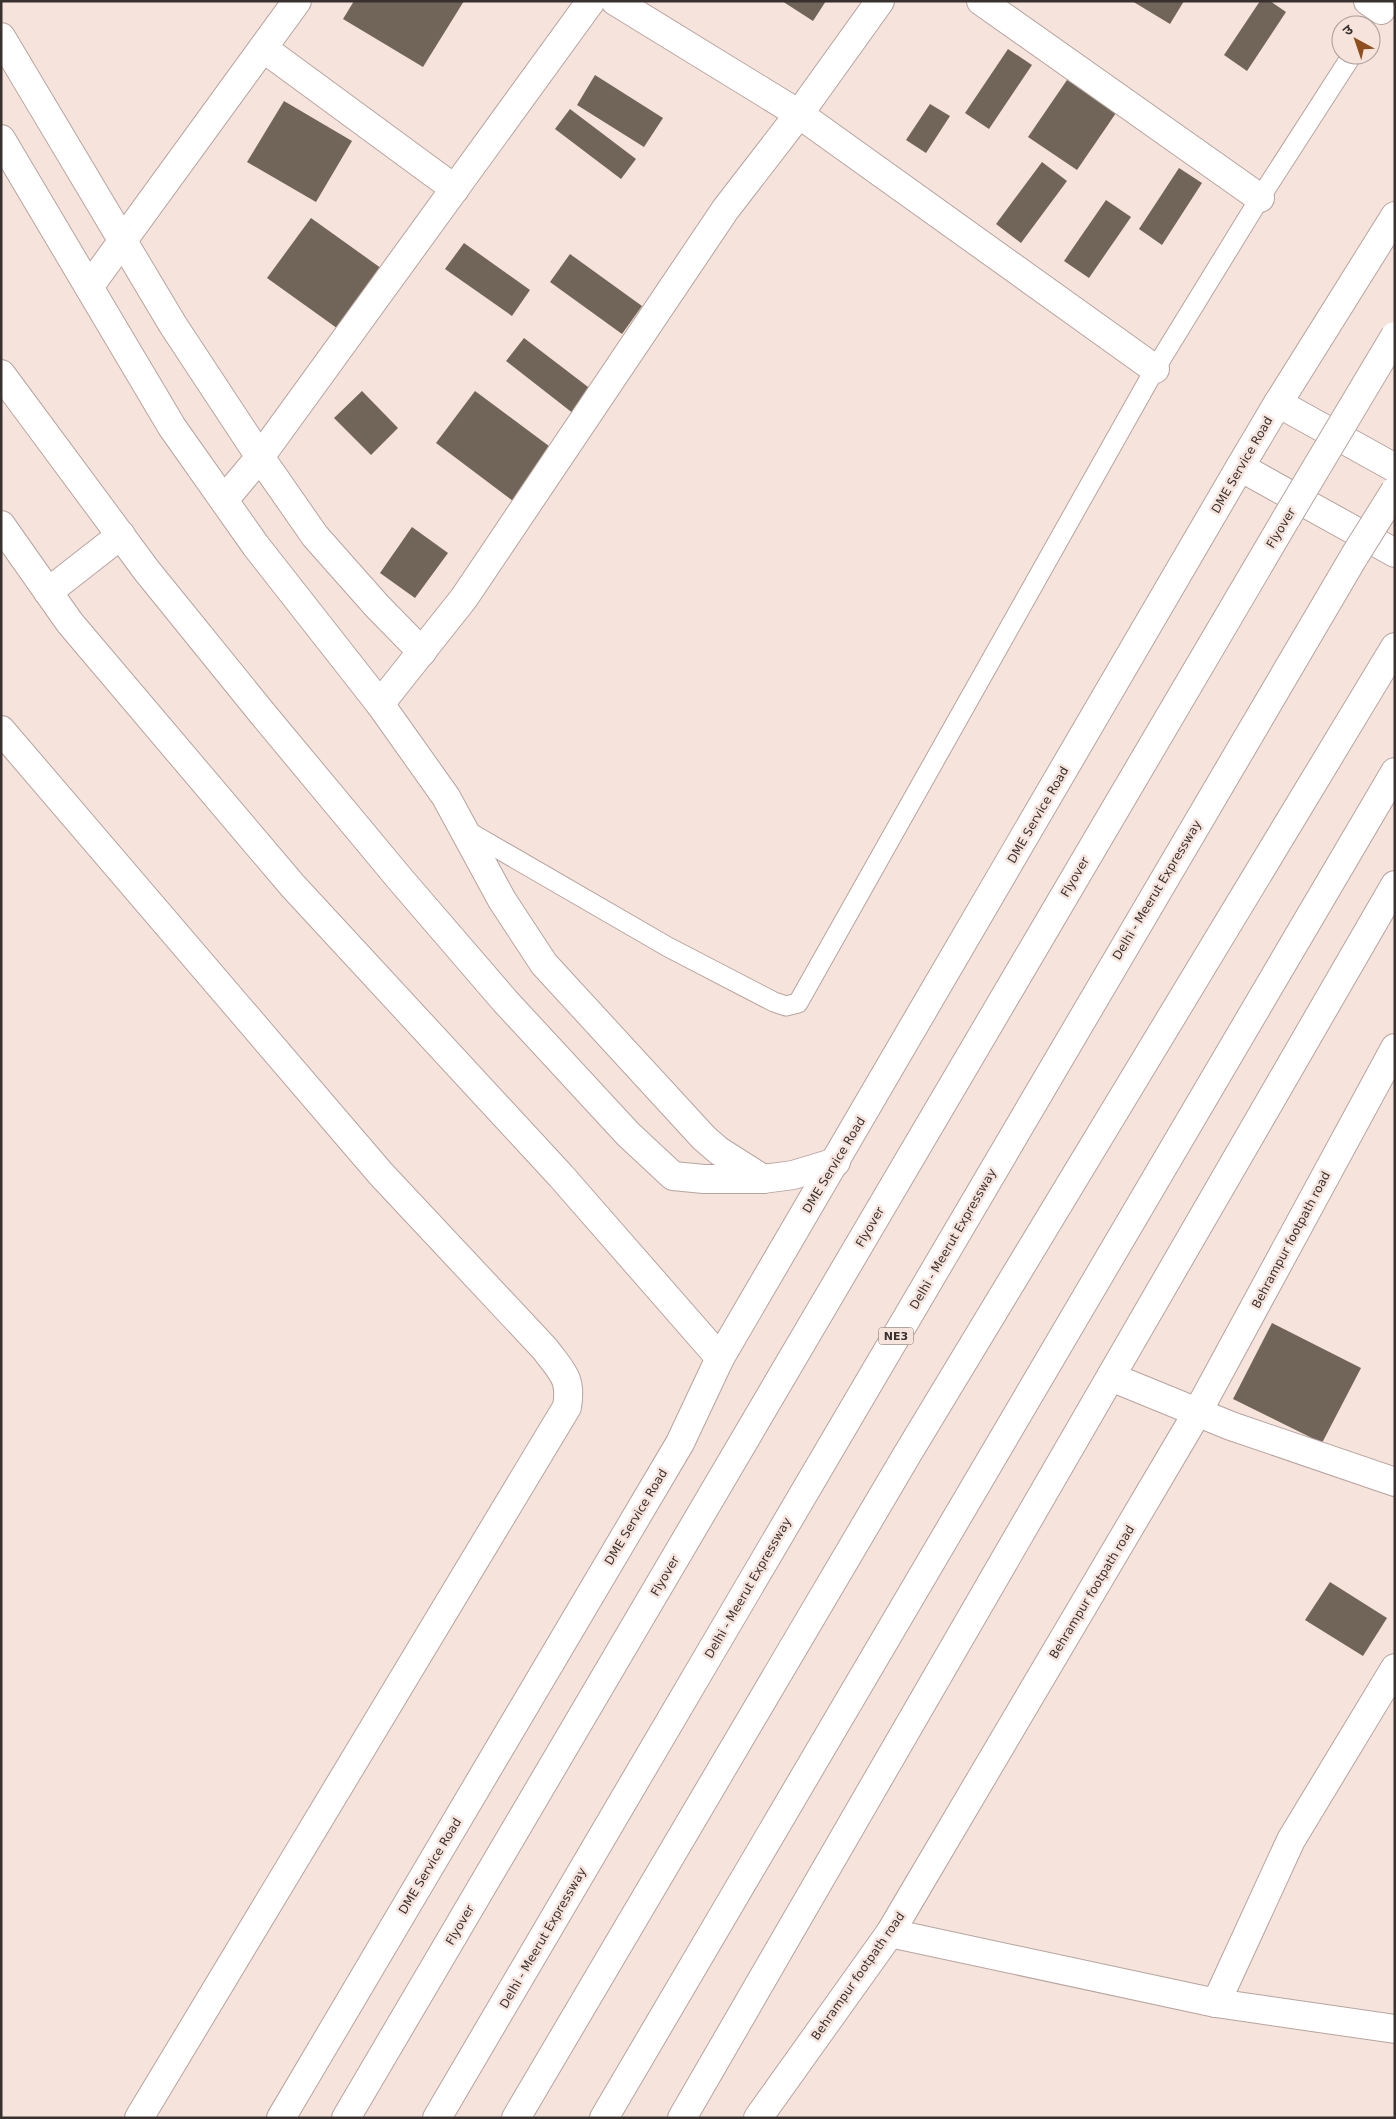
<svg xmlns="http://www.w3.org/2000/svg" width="1396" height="2119" font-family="'DejaVu Sans','Noto Sans Devanagari',sans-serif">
  <rect width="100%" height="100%" fill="#f6e3dc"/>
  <g fill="#716559">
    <polygon points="354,1 464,1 423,67 343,19"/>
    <polygon points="782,1 826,1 813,21"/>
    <polygon points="1132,1 1184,1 1170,24"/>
    <polygon points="1260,1 1270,1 1286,12 1247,71 1224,55"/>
    <polygon points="1008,49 1032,65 989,129 965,113"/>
    <polygon points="595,75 663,118 644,147 577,105"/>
    <polygon points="1067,80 1116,113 1077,170 1028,137"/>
    <polygon points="284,101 352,141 316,202 247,162"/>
    <polygon points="930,104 950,116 926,153 906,140"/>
    <polygon points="570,109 636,159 621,179 555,129"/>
    <polygon points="1042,162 1067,181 1021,243 996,224"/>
    <polygon points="1179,168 1202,183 1162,245 1139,229"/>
    <polygon points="1106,200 1131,217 1089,278 1064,261"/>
    <polygon points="311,218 385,271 341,331 267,278"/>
    <polygon points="464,243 530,290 512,316 445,269"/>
    <polygon points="570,254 642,306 622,334 550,282"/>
    <polygon points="524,338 592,390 574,414 506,361"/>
    <polygon points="362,391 398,428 371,455 334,418"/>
    <polygon points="475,391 557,452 517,504 436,443"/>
    <polygon points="412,527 448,553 415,598 380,573"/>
    <polygon points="1272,1323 1361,1368 1322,1443 1233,1399"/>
    <polygon points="1330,1582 1387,1618 1363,1656 1305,1620"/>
  </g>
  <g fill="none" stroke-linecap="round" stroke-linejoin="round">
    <defs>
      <polyline id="service" points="464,829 668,947 774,1002 786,1006 798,1003 1155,369 1260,198 1352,55"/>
      <g id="minor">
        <polyline points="615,1 799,114 1155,369"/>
        <polyline points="981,1 1260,198"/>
        <polyline points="1368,1 1381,10"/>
        <polyline points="1,37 173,325 260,457 315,536 377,606 422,652"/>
        <polyline points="263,48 455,189"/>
        <polyline points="89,287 297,1"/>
        <polyline points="224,500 260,457 591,1"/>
        <polyline points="380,704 464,598 725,210 799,114 880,1"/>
        <polyline points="1111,1377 1231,1426 1395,1482"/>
        <polyline points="890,1933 1216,2003 1395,2029"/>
        <polyline points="1216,2003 1291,1840 1395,1668"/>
        <polyline points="758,2118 890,1933 1197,1413 1395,1048"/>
      </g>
      <g id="tertiary">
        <polyline points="1,139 172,427 256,546 380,704 446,797 502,900 544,964 704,1138 719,1151 763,1179"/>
        <path d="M1 730 381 1174 545 1349C562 1372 572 1378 567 1407L139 2118"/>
      </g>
      <g id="secondary">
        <polyline points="1,374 147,571 262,713 400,879 505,1001 628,1134 673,1176 704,1179 763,1179 793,1175 836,1162"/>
        <polyline points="1278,403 1395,468"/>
        <polyline points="1240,467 1395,553"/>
        <polyline points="1,525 70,623 292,885 561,1176 720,1358"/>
        <polyline points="48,592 121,535"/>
        <polyline points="281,2118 680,1443 720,1358 1240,467 1278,403 1395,216"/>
        <polyline points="682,2118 1395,885"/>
      </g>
      <g id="trunk">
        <polyline points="346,2118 1287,517"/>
        <polyline points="604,2118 1395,772"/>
      </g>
      <g id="motorway">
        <polyline points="437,2118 1355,555"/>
        <polyline points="516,2118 908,1453 1395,647"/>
      </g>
    </defs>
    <use href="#service" stroke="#b7a49e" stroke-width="21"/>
    <use href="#minor" stroke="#b7a49e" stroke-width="30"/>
    <use href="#tertiary" stroke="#b7a49e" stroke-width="30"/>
    <use href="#secondary" stroke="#b7a49e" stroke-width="30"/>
    <use href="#trunk" stroke="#b7a49e" stroke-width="30"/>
    <use href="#motorway" stroke="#b7a49e" stroke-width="30"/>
    <use href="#service" stroke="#fff" stroke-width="19"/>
    <use href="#minor" stroke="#fff" stroke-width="28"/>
    <use href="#tertiary" stroke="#fff" stroke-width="28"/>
    <use href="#secondary" stroke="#fff" stroke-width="28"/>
    <use href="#trunk" stroke="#fff" stroke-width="28"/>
    <use href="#motorway" stroke="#fff" stroke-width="28"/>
    <defs>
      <polyline id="trunk-bridge" points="1287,517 1395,336"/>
      <polyline id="motorway-bridge" points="1355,555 1395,491"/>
    </defs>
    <use href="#trunk-bridge" stroke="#b7a49e" stroke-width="30" stroke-linecap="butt"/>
    <use href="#motorway-bridge" stroke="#b7a49e" stroke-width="30" stroke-linecap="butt"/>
    <use href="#trunk-bridge" stroke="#fff" stroke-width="28"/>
    <use href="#motorway-bridge" stroke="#fff" stroke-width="28"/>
  </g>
  <g text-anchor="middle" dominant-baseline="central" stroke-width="5" stroke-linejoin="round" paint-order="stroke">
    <rect fill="#f6e3dc" stroke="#726663" stroke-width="1" x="878.5" y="1327.5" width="35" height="17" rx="4"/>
    <g font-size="11" font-weight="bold" fill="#39312f">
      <text x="896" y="1336">NE3</text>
    </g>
    <g font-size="12" fill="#39312f" stroke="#f6e3dc">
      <text transform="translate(1242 465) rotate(-60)">DME Service Road</text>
      <text transform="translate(1281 528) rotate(-59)">Flyover</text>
      <text transform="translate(1038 815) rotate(-60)">DME Service Road</text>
      <text transform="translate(1075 877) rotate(-60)">Flyover</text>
      <text transform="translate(1157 890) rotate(-59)">Delhi - Meerut Expressway</text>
      <text transform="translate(834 1165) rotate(-59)">DME Service Road</text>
      <text transform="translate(870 1227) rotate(-60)">Flyover</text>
      <text transform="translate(953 1239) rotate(-60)">Delhi - Meerut Expressway</text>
      <text transform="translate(1291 1240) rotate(-62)">Behrampur footpath road</text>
      <text transform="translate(636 1517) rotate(-59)">DME Service Road</text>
      <text transform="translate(665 1576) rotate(-60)">Flyover</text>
      <text transform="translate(748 1588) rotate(-60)">Delhi - Meerut Expressway</text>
      <text transform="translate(1092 1592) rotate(-59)">Behrampur footpath road</text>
      <text transform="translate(430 1866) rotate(-59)">DME Service Road</text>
      <text transform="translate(460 1925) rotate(-60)">Flyover</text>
      <text transform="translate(543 1938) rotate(-60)">Delhi - Meerut Expressway</text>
      <text transform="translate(858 1976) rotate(-55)">Behrampur footpath road</text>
    </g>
  </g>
  <rect width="1396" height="2119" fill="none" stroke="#39312f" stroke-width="5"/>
  <g transform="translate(1356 40) rotate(320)"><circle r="24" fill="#f6e3dc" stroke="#aa9c97"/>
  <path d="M0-4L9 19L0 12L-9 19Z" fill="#904e1d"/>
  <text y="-8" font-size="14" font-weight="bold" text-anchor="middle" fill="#39312f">उ</text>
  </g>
</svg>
